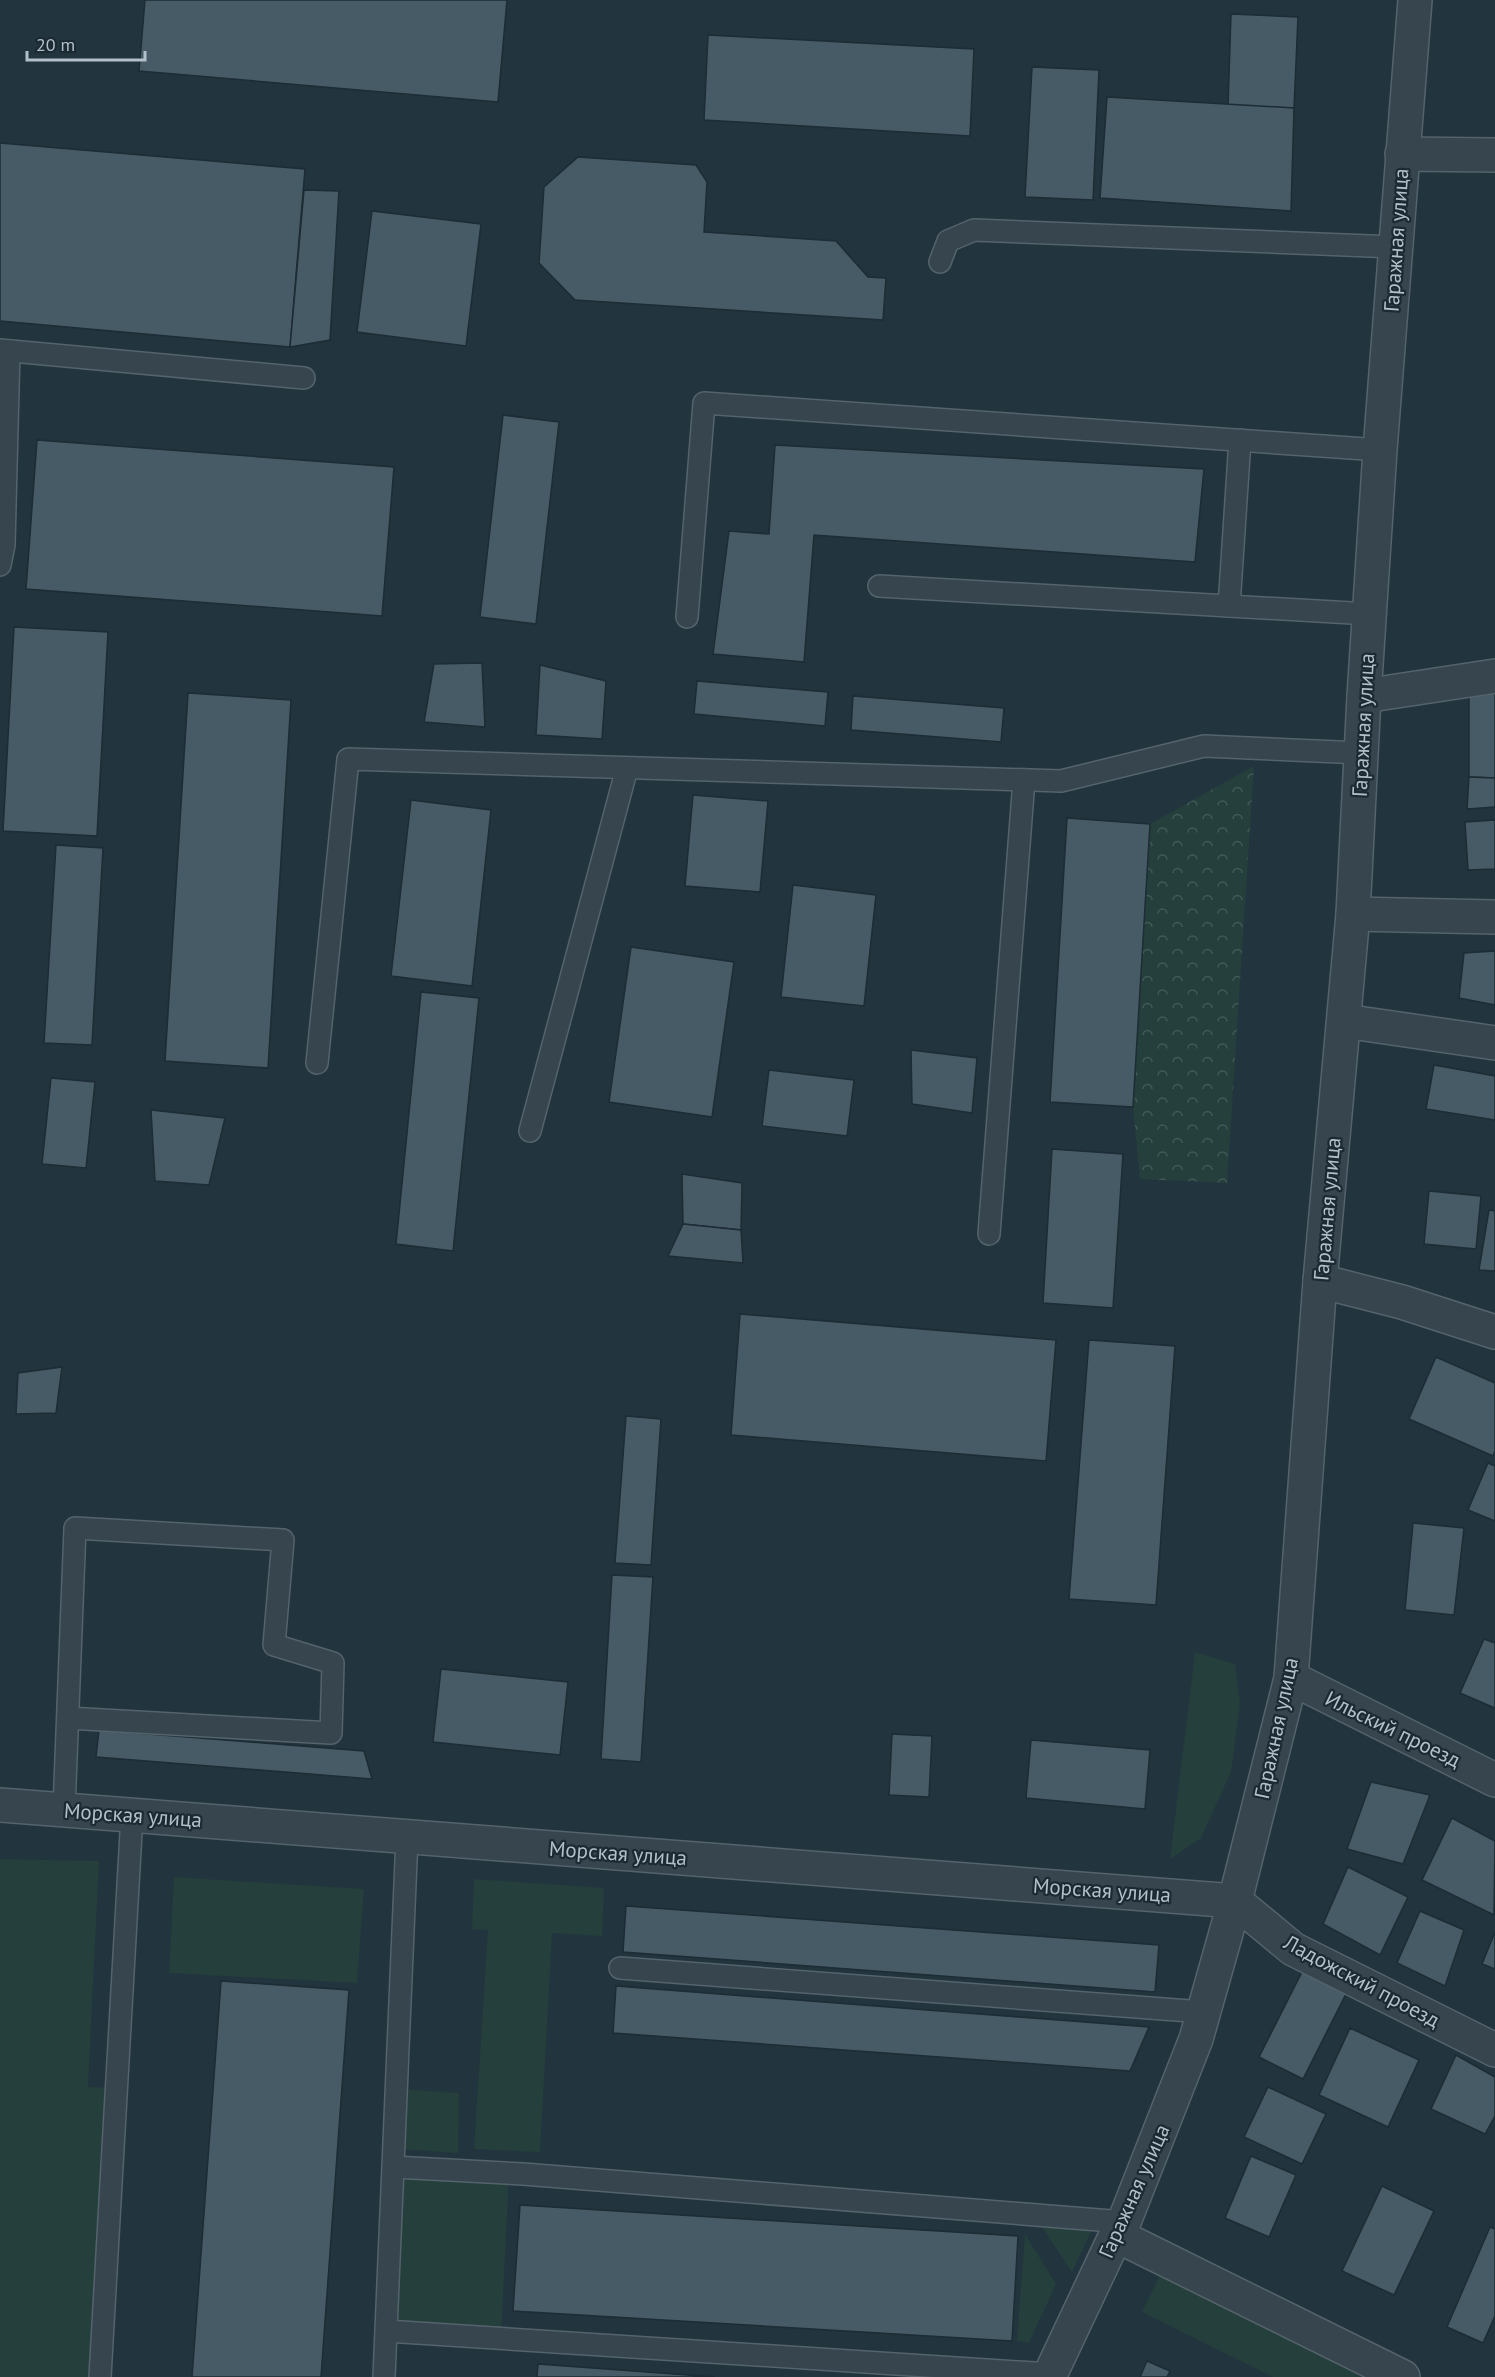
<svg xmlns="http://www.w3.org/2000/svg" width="1495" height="2377" font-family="'PT Sans',sans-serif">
  <defs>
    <pattern id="forest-crowns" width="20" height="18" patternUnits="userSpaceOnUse" patternTransform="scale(1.5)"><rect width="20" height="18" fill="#243f3c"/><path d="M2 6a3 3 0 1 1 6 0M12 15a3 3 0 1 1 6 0" fill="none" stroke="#415957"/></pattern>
  </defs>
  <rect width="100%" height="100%" fill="#22343e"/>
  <g fill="#243f3c">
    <polygon points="1195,1652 1235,1664 1240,1703 1231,1772 1201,1838 1170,1859"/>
    <polygon points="0,1859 99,1861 88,2087 117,2088 99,2377 0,2377"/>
    <polygon points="174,1877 364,1889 357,1983 169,1973"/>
    <polygon points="474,1879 604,1888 602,1936 552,1933 540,2152 474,2149 488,1930 472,1929"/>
    <polygon points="402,2089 459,2093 458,2153 399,2149"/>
    <polygon points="394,2167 509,2174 501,2338 386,2331"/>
    <polygon points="1040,2224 1092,2229 1072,2272"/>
    <polygon points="1025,2234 1056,2284 1029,2343 1017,2341"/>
    <polygon points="1160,2275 1362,2377 1273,2377 1142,2312"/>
  </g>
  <polygon fill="url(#forest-crowns)" points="1254,766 1227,1183 1140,1179 1133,1107 1150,824"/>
  <g fill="#465b65" stroke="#1d2c35" stroke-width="1.5">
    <polygon points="145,0 507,0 498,102 139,71"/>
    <polygon points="1231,14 1298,17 1294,108 1228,106"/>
    <polygon points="708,35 974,49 970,136 704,120"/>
    <polygon points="1032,67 1099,70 1093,200 1025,197"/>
    <polygon points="1107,97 1294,108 1291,211 1100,198"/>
    <polygon points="0,143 305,169 290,347 0,321"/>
    <polygon points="578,157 696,165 707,182 704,232 836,241 868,277 886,278 883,320 575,300 539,263 544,187"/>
    <polygon points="304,190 339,191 330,340 290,347"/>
    <polygon points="372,211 481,224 466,346 357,332"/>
    <polygon points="503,415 559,422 536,624 480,617"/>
    <polygon points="37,440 394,467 382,616 26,589"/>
    <polygon points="775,445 1204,469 1195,562 814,535 804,662 713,654 729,531 769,534"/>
    <polygon points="14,627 108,632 97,836 3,831"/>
    <polygon points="482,663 485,727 424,722 434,664"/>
    <polygon points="540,665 606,681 602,739 536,735"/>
    <polygon points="697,681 828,692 825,726 694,714"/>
    <polygon points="188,693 291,700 268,1068 165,1061"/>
    <polygon points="1469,693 1495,693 1495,778 1469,777"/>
    <polygon points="853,696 1004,708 1001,742 851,730"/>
    <polygon points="1469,777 1495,778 1495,807 1467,809"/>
    <polygon points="693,795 768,801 760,892 685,886"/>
    <polygon points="411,800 491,810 472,986 391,976"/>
    <polygon points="1067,818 1150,824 1133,1107 1050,1102"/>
    <polygon points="1495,820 1495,869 1468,870 1465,822"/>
    <polygon points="56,845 103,848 92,1045 44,1043"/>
    <polygon points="793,885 876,895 864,1006 781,997"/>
    <polygon points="631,947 734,962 712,1117 609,1102"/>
    <polygon points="1495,951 1495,1005 1459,998 1464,953"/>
    <polygon points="421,992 479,998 453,1251 396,1244"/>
    <polygon points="911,1050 977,1058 972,1113 912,1104"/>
    <polygon points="1434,1065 1495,1076 1495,1120 1426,1109"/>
    <polygon points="769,1070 854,1080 847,1136 762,1126"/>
    <polygon points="51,1078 95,1082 86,1168 42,1164"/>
    <polygon points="151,1110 225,1118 209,1185 155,1181"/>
    <polygon points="1052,1149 1123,1154 1113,1308 1043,1303"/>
    <polygon points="682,1174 742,1183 741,1230 683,1224"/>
    <polygon points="1429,1191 1481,1196 1476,1249 1424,1244"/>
    <polygon points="1489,1210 1495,1211 1495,1271 1479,1270"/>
    <polygon points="683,1224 741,1230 743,1263 668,1256"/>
    <polygon points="740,1314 1056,1340 1046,1461 731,1435"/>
    <polygon points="1089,1340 1175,1346 1156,1605 1069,1599"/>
    <polygon points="1436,1357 1495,1383 1495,1451 1493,1456 1409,1419"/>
    <polygon points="62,1367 56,1413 16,1414 18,1373"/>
    <polygon points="626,1416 661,1419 651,1565 615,1563"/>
    <polygon points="1488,1463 1495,1466 1495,1521 1468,1510"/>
    <polygon points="1413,1523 1464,1528 1454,1615 1405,1610"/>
    <polygon points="612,1575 653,1577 641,1762 601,1759"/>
    <polygon points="1484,1639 1495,1643 1495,1708 1460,1693"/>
    <polygon points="441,1669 568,1682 560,1755 433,1742"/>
    <polygon points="99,1730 364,1751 372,1779 96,1757"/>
    <polygon points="892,1734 932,1736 929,1797 889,1795"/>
    <polygon points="1031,1740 1150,1750 1145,1809 1026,1798"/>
    <polygon points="1371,1782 1430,1795 1403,1864 1347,1849"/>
    <polygon points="1452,1818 1495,1841 1494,1915 1422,1880"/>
    <polygon points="1348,1867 1408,1897 1380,1955 1323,1924"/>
    <polygon points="626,1906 1159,1945 1155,1992 623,1952"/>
    <polygon points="1420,1911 1464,1930 1445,1986 1397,1963"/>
    <polygon points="1495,1932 1495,1969 1482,1964"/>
    <polygon points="1307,1962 1351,1984 1303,2079 1259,2057"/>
    <polygon points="221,1981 349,1990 321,2377 192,2377"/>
    <polygon points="616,1986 1149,2027 1130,2071 613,2033"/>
    <polygon points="1350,2028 1419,2060 1388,2127 1319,2095"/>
    <polygon points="1456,2055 1495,2077 1495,2116 1485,2134 1431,2109"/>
    <polygon points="1268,2087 1326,2114 1302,2164 1244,2137"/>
    <polygon points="1251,2156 1296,2175 1269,2237 1225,2218"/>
    <polygon points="1382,2186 1434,2211 1394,2295 1342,2271"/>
    <polygon points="520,2205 1018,2236 1012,2341 513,2311"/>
    <polygon points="1490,2227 1495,2229 1495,2316 1483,2343 1447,2327"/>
    <polygon points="1147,2361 1170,2371 1167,2377 1140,2377"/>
    <polygon points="538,2364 715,2377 537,2377"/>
  </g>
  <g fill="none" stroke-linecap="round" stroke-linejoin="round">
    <defs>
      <g id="service">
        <polyline points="940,262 948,241 974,230 1395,247"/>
        <polyline points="0,350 304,378"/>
        <polyline points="0,565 4,545 9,351"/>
        <polyline points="879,586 1369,614"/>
        <polyline points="1229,606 1240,440"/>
        <polyline points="687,617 704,403 1380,450"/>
        <polyline points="317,1063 348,759 1061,781 1204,746 1361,753"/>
        <polyline points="530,1131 627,768"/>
        <polyline points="989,1234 1024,780"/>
        <polyline points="64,1810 75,1528 283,1540 274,1645 333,1663 331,1733 68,1718"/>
        <polyline points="620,1968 1203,2012"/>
        <polyline points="394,2167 523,2174 1124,2222"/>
        <polyline points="386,2331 1050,2374"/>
        <polyline points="100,2377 132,1815"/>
        <polyline points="384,2377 407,1837"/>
      </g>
      <g id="minor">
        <polyline points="1402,154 1495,155"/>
        <polyline points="1364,696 1495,676"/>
        <polyline points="1353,914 1495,917"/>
        <polyline points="1344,1021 1495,1043"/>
        <polyline points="1320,1281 1402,1302 1495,1332"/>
        <polyline points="1291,1678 1495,1780"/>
        <polyline points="1235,1901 1293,1949 1495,2050"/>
      </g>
      <g id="tertiary">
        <polyline points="0,1805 1235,1901"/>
        <polyline points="1116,2235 1403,2377"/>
        <polyline points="1049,2377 1116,2235 1124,2222 1196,2039 1235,1901 1291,1678 1320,1281 1353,914 1364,696 1380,450 1415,0"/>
      </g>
    </defs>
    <use href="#service" stroke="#54636c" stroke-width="24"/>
    <use href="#minor" stroke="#54636c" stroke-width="36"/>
    <use href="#tertiary" stroke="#54636c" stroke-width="36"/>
    <use href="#service" stroke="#36454e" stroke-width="21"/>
    <use href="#minor" stroke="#36454e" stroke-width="33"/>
    <use href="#tertiary" stroke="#36454e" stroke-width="33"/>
  </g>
  <g text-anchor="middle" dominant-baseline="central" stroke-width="4.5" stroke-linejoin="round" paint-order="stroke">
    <g font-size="21" fill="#b2c0ca" stroke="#1b2a33">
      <text transform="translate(1396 240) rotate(-86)">Гаражная улица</text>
      <text transform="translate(1363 725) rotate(-87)">Гаражная улица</text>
      <text transform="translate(1327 1209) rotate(-85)">Гаражная улица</text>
      <text transform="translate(1276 1728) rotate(-78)">Гаражная улица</text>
      <text transform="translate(1393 1729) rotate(26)">Ильский проезд</text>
      <text transform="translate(133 1815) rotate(4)">Морская улица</text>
      <text transform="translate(618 1853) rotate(4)">Морская улица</text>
      <text transform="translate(1102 1890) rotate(4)">Морская улица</text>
      <text transform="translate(1362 1981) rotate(28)">Ладожский проезд</text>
      <text transform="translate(1134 2191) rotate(-66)">Гаражная улица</text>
    </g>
  </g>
  <path d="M27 51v9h118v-9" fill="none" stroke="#b2c0ca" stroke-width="3"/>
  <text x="36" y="51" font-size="18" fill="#b2c0ca" stroke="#1b2a33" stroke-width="4.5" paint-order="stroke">20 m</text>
</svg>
